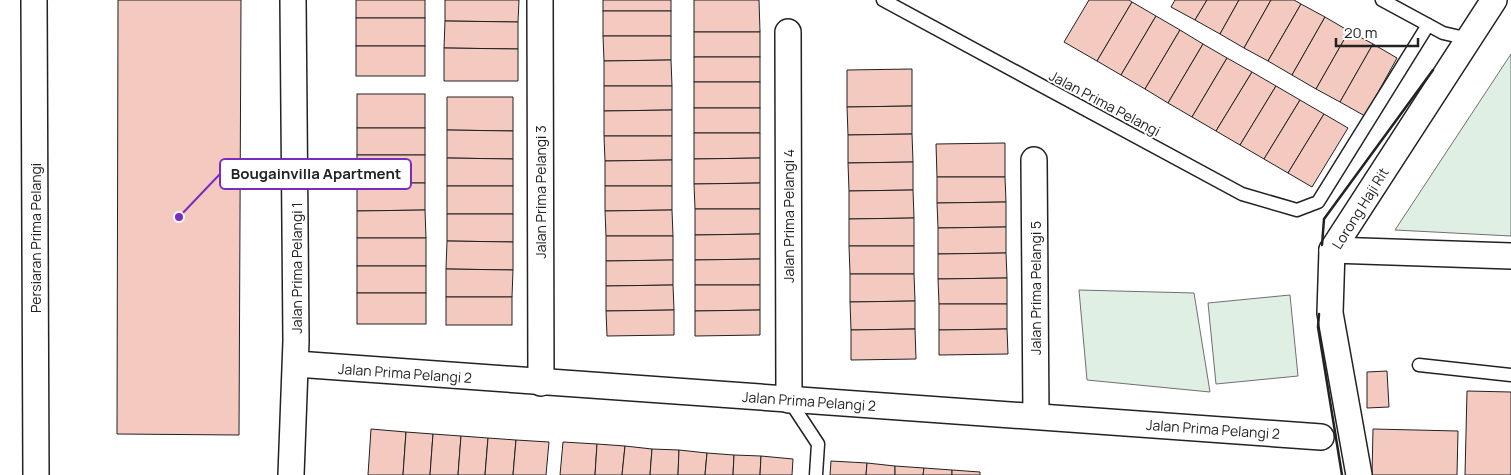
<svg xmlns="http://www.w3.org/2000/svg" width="1511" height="475" font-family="Manrope,sans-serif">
  <rect width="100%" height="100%" fill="#fff"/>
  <g fill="#e0efe3" stroke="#6f6f6f">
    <polygon points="1511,54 1511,236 1395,230"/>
    <polygon points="1079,290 1194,293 1210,392 1087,380"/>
    <polygon points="1290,295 1298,376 1216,384 1208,303"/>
  </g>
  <g fill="#f3c9c0" stroke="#222">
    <polygon points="118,0 241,0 239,435 117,434"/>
    <rect x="356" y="0" width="69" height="18"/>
    <polygon points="445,0 519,0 518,22 445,21"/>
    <rect x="603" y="0" width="68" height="11"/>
    <polygon points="694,0 759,0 760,32 694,32"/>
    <polygon points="1089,0 1129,0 1132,2 1097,61 1064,42"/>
    <polygon points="1175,0 1207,0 1195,20 1171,7"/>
    <polygon points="1207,0 1239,0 1220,34 1195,20"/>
    <polygon points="1239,0 1271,0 1244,48 1220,34"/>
    <polygon points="1271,0 1294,0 1301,4 1268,61 1244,48"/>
    <polygon points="1132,2 1156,16 1121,75 1097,61"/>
    <polygon points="1301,4 1325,17 1292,75 1268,61"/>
    <rect x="603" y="11" width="68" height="25"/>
    <polygon points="1156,16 1180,30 1145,89 1121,75"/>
    <polygon points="1325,17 1349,31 1316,89 1292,75"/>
    <rect x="356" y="18" width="69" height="28"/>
    <polygon points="445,21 518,22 518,49 444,48"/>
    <polygon points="1180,30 1203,44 1168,103 1145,89"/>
    <polygon points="1349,31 1373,44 1340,102 1316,89"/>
    <rect x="694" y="32" width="66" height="25"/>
    <polygon points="603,36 671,36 671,60 604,61"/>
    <polygon points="1203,44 1227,58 1192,117 1168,103"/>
    <polygon points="1373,44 1397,58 1365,116 1340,102"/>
    <rect x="356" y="46" width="69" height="30"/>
    <polygon points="444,48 518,49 518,81 444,81"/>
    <rect x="694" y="57" width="66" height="25"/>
    <polygon points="1227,58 1252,72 1216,131 1192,117"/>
    <polygon points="671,60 672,86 604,86 604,61"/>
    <polygon points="912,69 912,106 847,107 847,70"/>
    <polygon points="1252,72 1276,86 1240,145 1216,131"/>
    <rect x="694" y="82" width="66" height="26"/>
    <polygon points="604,86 672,86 672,110 604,111"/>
    <polygon points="1276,86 1300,100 1264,159 1240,145"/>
    <rect x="357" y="94" width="68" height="34"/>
    <polygon points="447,97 513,97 513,131 447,130"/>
    <polygon points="1300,100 1324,114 1288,173 1264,159"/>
    <polygon points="912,106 912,134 848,135 847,107"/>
    <rect x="694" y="108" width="66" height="25"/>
    <polygon points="672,110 672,136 604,136 604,111"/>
    <polygon points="1324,114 1348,128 1312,187 1288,173"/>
    <rect x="357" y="128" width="68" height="27"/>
    <polygon points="447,130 513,131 513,159 447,158"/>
    <polygon points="694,133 760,133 760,158 694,159"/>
    <polygon points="912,134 913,162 848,163 848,135"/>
    <polygon points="604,136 672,136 672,160 605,161"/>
    <polygon points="1005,143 1005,177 937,177 936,144"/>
    <rect x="357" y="155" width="68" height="28"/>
    <polygon points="447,158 513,159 513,186 447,186"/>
    <polygon points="760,158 760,183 694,184 694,159"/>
    <polygon points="672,160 672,186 605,186 605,161"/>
    <polygon points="913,162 913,190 849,191 848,163"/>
    <polygon points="937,177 1005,177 1006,202 937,203"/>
    <polygon points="357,183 425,183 425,210 357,211"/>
    <polygon points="760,183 760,209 695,209 694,184"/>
    <rect x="447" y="186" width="66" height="28"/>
    <polygon points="605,186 672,186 672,210 605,211"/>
    <polygon points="913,190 914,218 849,219 849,191"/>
    <polygon points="1006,202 1006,227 938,228 937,203"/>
    <polygon points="695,209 760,209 760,234 695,235"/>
    <polygon points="425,210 426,238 357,238 357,211"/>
    <polygon points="672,210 673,236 606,236 605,211"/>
    <polygon points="447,214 513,214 513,242 447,241"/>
    <polygon points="914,218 914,246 849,246 849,219"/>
    <polygon points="1006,227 1006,253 938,254 938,228"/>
    <polygon points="760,234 760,259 695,260 695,235"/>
    <polygon points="606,236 673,236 673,260 606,261"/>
    <rect x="357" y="238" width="69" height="28"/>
    <polygon points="447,241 513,242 513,270 446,269"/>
    <polygon points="849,246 914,246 914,274 850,274"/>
    <polygon points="1006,253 1007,278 938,279 938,254"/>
    <polygon points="760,259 760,285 695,285 695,260"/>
    <polygon points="673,260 673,285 606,286 606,261"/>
    <rect x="357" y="266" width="69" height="27"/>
    <polygon points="446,269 513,270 512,297 446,297"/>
    <polygon points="850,274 914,274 915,301 850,302"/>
    <polygon points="1007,278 1007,304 939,304 938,279"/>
    <polygon points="673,285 674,310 606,311 606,286"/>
    <polygon points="695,285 760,285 760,310 695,311"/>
    <rect x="357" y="293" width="69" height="31"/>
    <rect x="446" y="297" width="66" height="28"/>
    <polygon points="915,301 915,329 851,330 850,302"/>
    <polygon points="939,304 1007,304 1007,329 939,330"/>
    <polygon points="674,310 674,335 607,336 606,311"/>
    <polygon points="760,310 760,335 695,336 695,311"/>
    <polygon points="915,329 916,359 851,360 851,330"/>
    <polygon points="1007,329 1008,354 939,355 939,330"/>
    <polygon points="1387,371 1389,407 1367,408 1367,372"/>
    <polygon points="1467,391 1511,392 1511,475 1465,475"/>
    <polygon points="371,429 406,432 403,475 368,475"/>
    <polygon points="1373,429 1458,431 1457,475 1372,475"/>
    <polygon points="406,432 433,434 430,475 403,475"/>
    <polygon points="433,434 461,436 458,475 430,475"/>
    <polygon points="461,436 488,438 485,475 458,475"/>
    <polygon points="488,438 516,440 513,475 485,475"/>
    <polygon points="516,440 549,442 546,475 513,475"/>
    <polygon points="563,442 597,444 595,475 560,475"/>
    <polygon points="597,444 625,446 622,475 595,475"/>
    <polygon points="625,446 652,449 650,475 622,475"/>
    <polygon points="652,449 679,450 678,475 650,475"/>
    <polygon points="679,450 707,453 705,475 678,475"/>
    <polygon points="707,453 734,455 733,475 705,475"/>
    <polygon points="734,455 761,456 760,475 733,475"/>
    <polygon points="761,456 793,459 792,475 760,475"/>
    <polygon points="831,461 867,463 866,475 830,475"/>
    <polygon points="867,463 895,466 895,475 866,475"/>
    <polygon points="895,466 924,468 923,475 895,475"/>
    <polygon points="924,468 952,470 952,475 923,475"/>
    <polygon points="952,470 980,472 980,475 952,475"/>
  </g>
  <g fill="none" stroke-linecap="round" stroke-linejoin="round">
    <defs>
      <g id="service">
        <polyline points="883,0 1242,194 1297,210 1318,202 1428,25"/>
        <polyline points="1382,0 1443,33 1469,39"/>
        <polyline points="1419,365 1511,375"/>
        <polyline points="789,400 818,444 816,475"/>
      </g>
      <g id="minor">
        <polyline points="34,0 36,475"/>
        <polyline points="540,0 541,383"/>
        <polyline points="788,32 789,400"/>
        <polyline points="1034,160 1036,416"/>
        <polyline points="1332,250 1511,256"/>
        <path d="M296 364C638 390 980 411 1321 437"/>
        <polyline points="291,475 296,341 293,0"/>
        <polyline points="1359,475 1330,313 1332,250 1494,0"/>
      </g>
    </defs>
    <use href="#service" stroke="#222" stroke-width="15"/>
    <use href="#minor" stroke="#222" stroke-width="28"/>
    <use href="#service" stroke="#fff" stroke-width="12"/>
    <use href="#minor" stroke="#fff" stroke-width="25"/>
    <g stroke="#222" stroke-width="2.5">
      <polyline points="1322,245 1324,219 1433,70"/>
      <polyline points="1319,314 1318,327 1342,475"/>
    </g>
  </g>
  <g text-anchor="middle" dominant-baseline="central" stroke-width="4" stroke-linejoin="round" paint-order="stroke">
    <g font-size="14" fill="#222" stroke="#fff">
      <text transform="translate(1105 103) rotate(28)">Jalan Prima Pelangi</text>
      <text transform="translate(540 192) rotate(-90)">Jalan Prima Pelangi 3</text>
      <text transform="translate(1360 208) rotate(-58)">Lorong Haji Rit</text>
      <text transform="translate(788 216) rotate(-90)">Jalan Prima Pelangi 4</text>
      <text transform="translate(35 238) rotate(-90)">Persiaran Prima Pelangi</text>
      <text transform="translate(296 268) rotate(-90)">Jalan Prima Pelangi 1</text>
      <text transform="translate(1035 288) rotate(-90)">Jalan Prima Pelangi 5</text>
      <text transform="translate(405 373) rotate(4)">Jalan Prima Pelangi 2</text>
      <text transform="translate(809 401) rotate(4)">Jalan Prima Pelangi 2</text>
      <text transform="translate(1213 429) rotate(4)">Jalan Prima Pelangi 2</text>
    </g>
  </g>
  <path fill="none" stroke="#7b2cbf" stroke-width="2" d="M179 217L220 174"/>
  <circle fill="#7b2cbf" stroke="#fff" stroke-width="2" cx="179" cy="217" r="5"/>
  <rect fill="#fff" stroke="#7b2cbf" stroke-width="2" x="220" y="159" width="191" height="30" rx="5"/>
  <g font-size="15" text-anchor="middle" font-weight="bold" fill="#222">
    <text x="316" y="179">Bougainvilla Apartment</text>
  </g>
  <path d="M1336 38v8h82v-8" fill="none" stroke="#222222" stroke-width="2.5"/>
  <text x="1344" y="38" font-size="15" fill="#222222" stroke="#ffffff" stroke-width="4" paint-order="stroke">20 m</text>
</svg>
